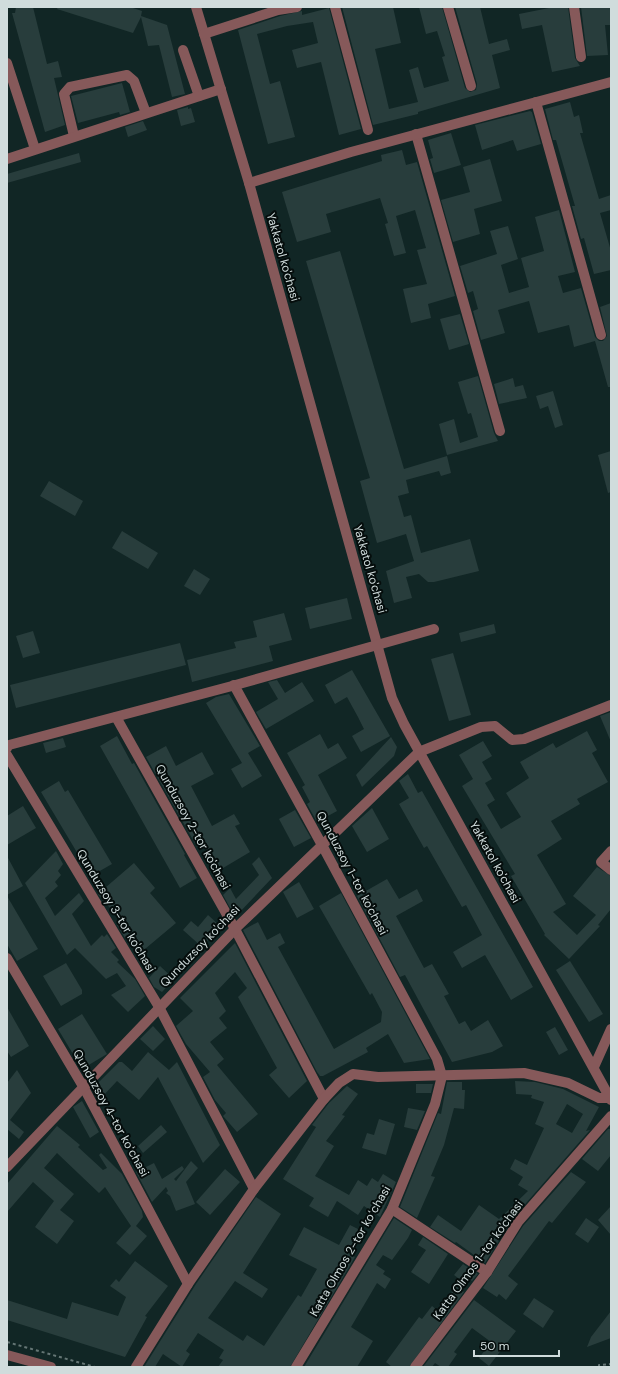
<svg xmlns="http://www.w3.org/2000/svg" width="618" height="1374" font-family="'DM Sans',sans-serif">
  <rect width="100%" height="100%" fill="#112625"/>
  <g fill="#283d3c" fill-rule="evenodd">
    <polygon points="16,7 33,7 47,64 58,61 62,77 54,78 65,125 45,132 12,13 15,13"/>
    <polygon points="58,7 130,7 142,11 141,16 167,25 185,94 172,97 159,45 148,46 141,17 133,33 57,9"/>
    <polygon points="342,7 393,7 401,43 375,49 389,109 418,102 409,70 418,67 424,88 449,81 442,57 445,56 437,31 426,34 419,7 442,7 465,88 470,92 476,90 477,84 455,7 480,7 489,44 507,39 510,50 492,55 500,88 418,112 418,114 373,125"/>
    <polygon points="554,7 568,7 575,58 580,66 552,72 542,25 522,29 519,14"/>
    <polygon points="581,7 611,7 611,25 605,25 608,55 587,56"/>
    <polygon points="329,8 361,129 339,135 321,62 297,68 292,50 318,43 313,22 287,26 257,34 270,84 280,81 295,137 268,144 238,30 280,16 302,11 302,15"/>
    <polygon points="122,83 130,112 120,115 119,112 78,123 71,96"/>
    <polygon points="570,102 574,117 579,115 583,133 580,133 599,199 611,195 611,210 600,213 611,251 611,270 594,274 584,238 581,239 572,206 575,206 556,140 553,140 545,109"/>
    <polygon points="188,107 188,109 191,108 195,122 181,126 177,110"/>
    <polygon points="530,111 532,112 541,144 517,151 513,140 482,150 475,125"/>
    <polygon points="143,121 147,130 128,137 125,127"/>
    <polygon points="451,133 461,165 434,173 430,159 433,158 428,140"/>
    <polygon points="402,150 406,165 417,162 455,296 428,304 431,318 411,323 403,289 427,284 417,250 426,248 415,210 396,216 406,253 394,256 385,224 388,223 380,198 326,214 331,232 297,242 282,192 382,161 381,155"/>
    <polygon points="79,153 81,162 7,183 7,174"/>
    <polygon points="490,159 502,201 474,209 480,234 453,242 441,200 470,192 463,167"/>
    <polygon points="559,210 575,272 558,276 563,293 581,288 595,337 599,341 603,341 607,336 600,307 611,303 611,387 608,387 595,341 574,347 569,325 538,333 529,301 498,310 505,333 481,340 473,311 478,309 473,291 468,293 460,266 497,254 490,231 508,226 518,259 501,265 509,293 529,287 521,258 544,251 535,217"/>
    <polygon points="340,251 404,469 447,456 451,473 441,476 439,471 406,480 409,493 398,496 404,517 411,515 421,553 470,539 479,571 434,582 428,582 419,574 406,577 412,598 394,603 386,571 414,561 406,534 377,543 360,481 370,478 306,261"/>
    <polygon points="460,314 469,344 449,350 440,319"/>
    <polygon points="478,376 494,433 498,441 447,455 439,424 454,419 460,443 478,437 471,413 468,414 458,382"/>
    <polygon points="513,378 515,387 523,385 527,398 499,404 494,384"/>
    <polygon points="553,391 563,425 555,428 548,406 540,409 536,396"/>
    <polygon points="611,451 611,492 608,493 598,455"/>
    <polygon points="49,481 83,501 75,516 40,496"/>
    <polygon points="122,531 158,553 148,569 112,548"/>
    <polygon points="194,569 210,579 200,595 184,586"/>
    <polygon points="347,598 352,619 310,629 305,608"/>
    <polygon points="284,613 292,640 269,646 273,661 192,682 187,660 236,648 234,642 257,637 253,621"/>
    <polygon points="494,624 496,633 461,642 459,633"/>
    <polygon points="33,631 40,653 23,658 16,636"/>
    <polygon points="180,643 186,665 16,708 10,685"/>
    <polygon points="453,653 471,715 449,721 431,659"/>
    <polygon points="352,670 390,736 361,752 352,736 364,729 358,717 347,697 335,704 325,685"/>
    <polygon points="277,680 285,693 302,682 314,701 266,729 256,712 278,699 268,682"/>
    <polygon points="229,694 260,746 248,753 262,776 242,788 231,769 242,763 206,703 216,697"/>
    <polygon points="611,712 611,742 600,716"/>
    <polygon points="587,731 597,750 592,753 608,782 577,799 580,804 551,821 562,839 537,855 566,904 553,912 577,935 596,915 573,896 597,867 611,876 611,909 598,925 600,926 569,959 544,935 545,934 511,876 515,874 462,786 473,779 459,755 483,741 492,756 482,762 492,779 485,783 495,800 487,805 501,829 521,817 506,793 529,778 520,762 553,743 556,748"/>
    <polygon points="320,734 328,749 338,743 347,758 318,775 337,811 317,822 307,804 310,802 302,787 305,785 287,753"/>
    <polygon points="117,736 132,764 134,763 185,854 184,855 197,878 180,888 100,746"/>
    <polygon points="391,737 397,747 394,756 362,787 356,775"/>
    <polygon points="63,738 66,747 46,753 43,743"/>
    <polygon points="166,746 176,766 202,752 214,774 191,786 212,826 234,814 240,824 235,826 250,852 218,871 203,844 197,847 146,757"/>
    <polygon points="408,774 418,793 422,791 533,987 511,1000 485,955 462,968 453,952 482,935 466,905 462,907 427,846 424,848 399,804 409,798 399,781"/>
    <polygon points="59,781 65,792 68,790 112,864 91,876 41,792"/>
    <polygon points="23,806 36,828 7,845 7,816"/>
    <polygon points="372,808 389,839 367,852 352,826"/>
    <polygon points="295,810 311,838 294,847 279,819"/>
    <polygon points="56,851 63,864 58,871 61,875 55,882 58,886 45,898 55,916 79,893 84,901 72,914 91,946 102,935 104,937 107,934 116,948 111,952 119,960 117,962 135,979 145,996 128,1012 111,995 126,986 117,973 106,979 75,948 67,955 25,883"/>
    <polygon points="7,856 23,886 7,895"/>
    <polygon points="259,857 272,878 237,915 234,915 223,895 230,888 236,899 259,875 252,864"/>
    <polygon points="134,863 155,888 150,893 176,923 139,954 125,938 117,925 122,922 98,894"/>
    <polygon points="387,879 399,899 417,889 423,901 396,916 424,968 432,964 449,994 444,996 459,1024 465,1021 471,1031 488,1020 503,1046 492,1052 452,1062 405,975 400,977 357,896"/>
    <polygon points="299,882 314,909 297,918 283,892"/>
    <polygon points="341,893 430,1059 404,1063 388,1034 366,1048 368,1052 323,1076 320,1076 317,1072 243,930 258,922 267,940 280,933 285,943 278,947 334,1049 381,1022 382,1012 372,993 370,995 319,906"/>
    <polygon points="7,896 38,949 17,961 7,944"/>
    <polygon points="208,915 219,925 219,928 202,947 183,930 191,921 198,927"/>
    <polygon points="235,943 307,1081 289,1098 269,1075 277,1068 238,997 247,988 235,972 215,993 226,1011 219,1018 227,1028 210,1042 224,1059 217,1065 258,1114 237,1132 223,1116 226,1113 215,1100 203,1077 210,1072 186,1044 176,1026 193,1011 180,998"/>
    <polygon points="570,961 603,1014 589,1022 556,970"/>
    <polygon points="66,963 82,990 82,994 61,1006 43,976"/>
    <polygon points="160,966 174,979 162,992 154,987 149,978"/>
    <polygon points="7,1007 29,1046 11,1057 7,1051"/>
    <polygon points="82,1014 107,1054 82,1069 58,1029"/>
    <polygon points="153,1026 165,1039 153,1051 140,1039"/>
    <polygon points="555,1027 568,1050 559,1055 546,1032"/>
    <polygon points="148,1052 169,1070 177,1062 220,1145 203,1163 158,1077 139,1100 117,1081 102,1097 98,1097 92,1089 119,1062 122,1062 132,1071"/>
    <polygon points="17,1070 31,1093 10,1120 24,1132 19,1139 7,1129 7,1083"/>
    <path d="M515 1081 535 1082 563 1089 599 1107 586 1131 590 1130 513 1218 485 1263 456 1242 455 1243 430 1227 438 1215 461 1231 479 1205 499 1219 528 1191 518 1185 523 1177 510 1169 515 1159 527 1165 544 1128 535 1124 544 1102 531 1098 532 1095 516 1094ZM567 1104 583 1114 572 1133 556 1124Z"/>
    <polygon points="447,1082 462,1082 462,1090 465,1090 464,1109 454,1108 444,1145 431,1176 435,1177 417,1218 400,1207 438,1113 441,1114"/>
    <polygon points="416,1084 433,1084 431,1093 416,1093"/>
    <polygon points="347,1086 358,1094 342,1115 345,1116 326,1141 334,1146 315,1176 349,1195 358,1180 367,1186 372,1178 378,1182 383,1174 396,1182 380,1217 364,1206 358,1215 337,1201 328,1217 309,1206 314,1198 283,1179 316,1127 312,1125 329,1103"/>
    <polygon points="82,1101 99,1132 90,1138 73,1107"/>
    <polygon points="408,1108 425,1111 417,1130 404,1127"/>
    <polygon points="379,1119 395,1124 386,1155 362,1148 367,1133 374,1135"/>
    <polygon points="161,1125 167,1132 143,1153 138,1146"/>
    <polygon points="57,1126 80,1145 78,1147 103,1170 107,1168 99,1155 101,1153 122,1174 142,1211 143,1217 136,1226 147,1236 130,1255 116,1243 131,1226 105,1187 99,1193 57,1153 44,1168 74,1194 60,1210 74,1221 57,1244 35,1227 54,1201 33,1182 7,1212 7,1184"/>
    <polygon points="608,1129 611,1129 611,1155 598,1171 582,1159"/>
    <polygon points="191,1161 198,1168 186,1182 195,1204 176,1211 170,1196 166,1193 168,1191 166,1187 152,1202 136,1172 154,1163 162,1179 182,1166 184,1169 174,1179 176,1181"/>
    <polygon points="225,1169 240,1182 210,1215 196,1202"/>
    <polygon points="571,1172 586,1182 552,1223 549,1221 508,1276 518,1284 506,1300 499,1294 497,1297 483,1288 523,1226"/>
    <polygon points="256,1197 281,1214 243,1273 268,1289 262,1298 235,1281 208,1318 243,1341 247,1335 264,1346 298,1295 301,1297 317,1269 289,1255 304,1227 339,1245 350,1225 362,1231 349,1253 355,1257 290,1367 218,1367 223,1360 219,1358 224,1350 198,1333 186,1351 190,1354 182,1367 163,1354 155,1367 144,1367 196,1284"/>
    <polygon points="611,1206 611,1235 598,1220"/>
    <polygon points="394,1218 412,1230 408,1238 392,1260 383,1255 376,1265 385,1271 383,1274 391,1279 385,1289 377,1283 351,1327 373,1341 357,1367 304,1367"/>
    <polygon points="586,1218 599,1227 588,1243 575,1234"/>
    <polygon points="423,1237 448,1254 429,1284 411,1272 426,1250 418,1245"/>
    <polygon points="135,1261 168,1286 145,1316 147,1317 125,1357 7,1320 7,1300 67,1319 72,1302 118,1316 126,1297 110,1286 116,1279 119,1282"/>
    <polygon points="463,1264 478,1274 472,1281 469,1279 466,1284 454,1275"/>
    <polygon points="456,1286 464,1292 409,1367 392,1367 386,1362 419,1317 422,1319 432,1306 438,1311"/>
    <polygon points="534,1298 554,1311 543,1328 523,1314"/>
    <polygon points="474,1300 516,1331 489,1366 479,1358 491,1342 472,1328 454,1352 457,1354 448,1367 441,1367 435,1363 432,1367 423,1367"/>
    <polygon points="611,1311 611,1338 587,1347 591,1337"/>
  </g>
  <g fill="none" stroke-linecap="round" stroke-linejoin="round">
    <g stroke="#657675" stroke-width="2" stroke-dasharray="3 3" stroke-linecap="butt">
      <polyline points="7,1342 95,1367"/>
      <polyline points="599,1367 599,1365 611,1364"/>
    </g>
    <g stroke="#86595a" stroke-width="10">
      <polyline points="196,7 249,183 392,698 404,724 611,1100"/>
      <polyline points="335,7 368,130"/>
      <polyline points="448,7 471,86"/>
      <polyline points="574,7 581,57"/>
      <polyline points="204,34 278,10 297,7"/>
      <polyline points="183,50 199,96"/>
      <polyline points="7,63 35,149"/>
      <polyline points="536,102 601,335"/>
      <polyline points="416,134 500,431"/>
      <polyline points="74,136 64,94 70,87 127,75 134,81 146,113"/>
      <polyline points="7,159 221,89"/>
      <polyline points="249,183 351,152 611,82"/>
      <polyline points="234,685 322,845 437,1059 442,1076 435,1104 392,1209 296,1367"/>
      <polyline points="116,717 235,929 324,1099"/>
      <polyline points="7,748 9,745 232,686 434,629"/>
      <polyline points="7,755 159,1007 254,1189"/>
      <polyline points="611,851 601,862 611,870"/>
      <polyline points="7,958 84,1088 188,1284"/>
      <polyline points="594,1067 611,1029"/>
      <polyline points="7,1167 235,929 419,752 481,727 495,726 512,740 524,739 611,705"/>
      <polyline points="392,1209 487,1272"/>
      <polyline points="7,1355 51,1367"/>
      <polyline points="136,1367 188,1284 254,1189 324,1099 339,1083 353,1074 378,1077 524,1073 568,1083 599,1098 610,1098"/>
      <polyline points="415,1367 487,1272 518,1222 611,1116"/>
    </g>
  </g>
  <g text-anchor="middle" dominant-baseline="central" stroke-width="4" stroke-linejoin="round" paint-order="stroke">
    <g font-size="12" fill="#d0dcdc" stroke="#050d0c">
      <text transform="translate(283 257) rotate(74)">Yakkatol ko'chasi</text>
      <text transform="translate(370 569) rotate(74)">Yakkatol ko'chasi</text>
      <text transform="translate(193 827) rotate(61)">Qunduzsoy 2-tor ko'chasi</text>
      <text transform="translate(495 862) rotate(61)">Yakkatol ko'chasi</text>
      <text transform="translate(352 873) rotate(62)">Qunduzsoy 1-tor ko'chasi</text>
      <text transform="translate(116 911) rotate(59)">Qunduzsoy 3-tor ko'chasi</text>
      <text transform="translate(200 946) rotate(-46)">Qunduzsoy ko'chasi</text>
      <text transform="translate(111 1113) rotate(61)">Qunduzsoy 4-tor koʻchasi</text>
      <text transform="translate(350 1251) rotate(-60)">Katta Olmos 2-tor koʻchasi</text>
      <text transform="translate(478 1260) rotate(-54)">Katta Olmos 1-tor ko'chasi</text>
    </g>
  </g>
  <rect width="618" height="1374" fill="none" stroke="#d0dcdc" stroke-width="16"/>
  <path d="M474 1350v6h85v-6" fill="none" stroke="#d0dcdc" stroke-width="2"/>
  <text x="480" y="1350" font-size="12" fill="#d0dcdc" stroke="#050d0c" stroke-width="3" paint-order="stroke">50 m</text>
</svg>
